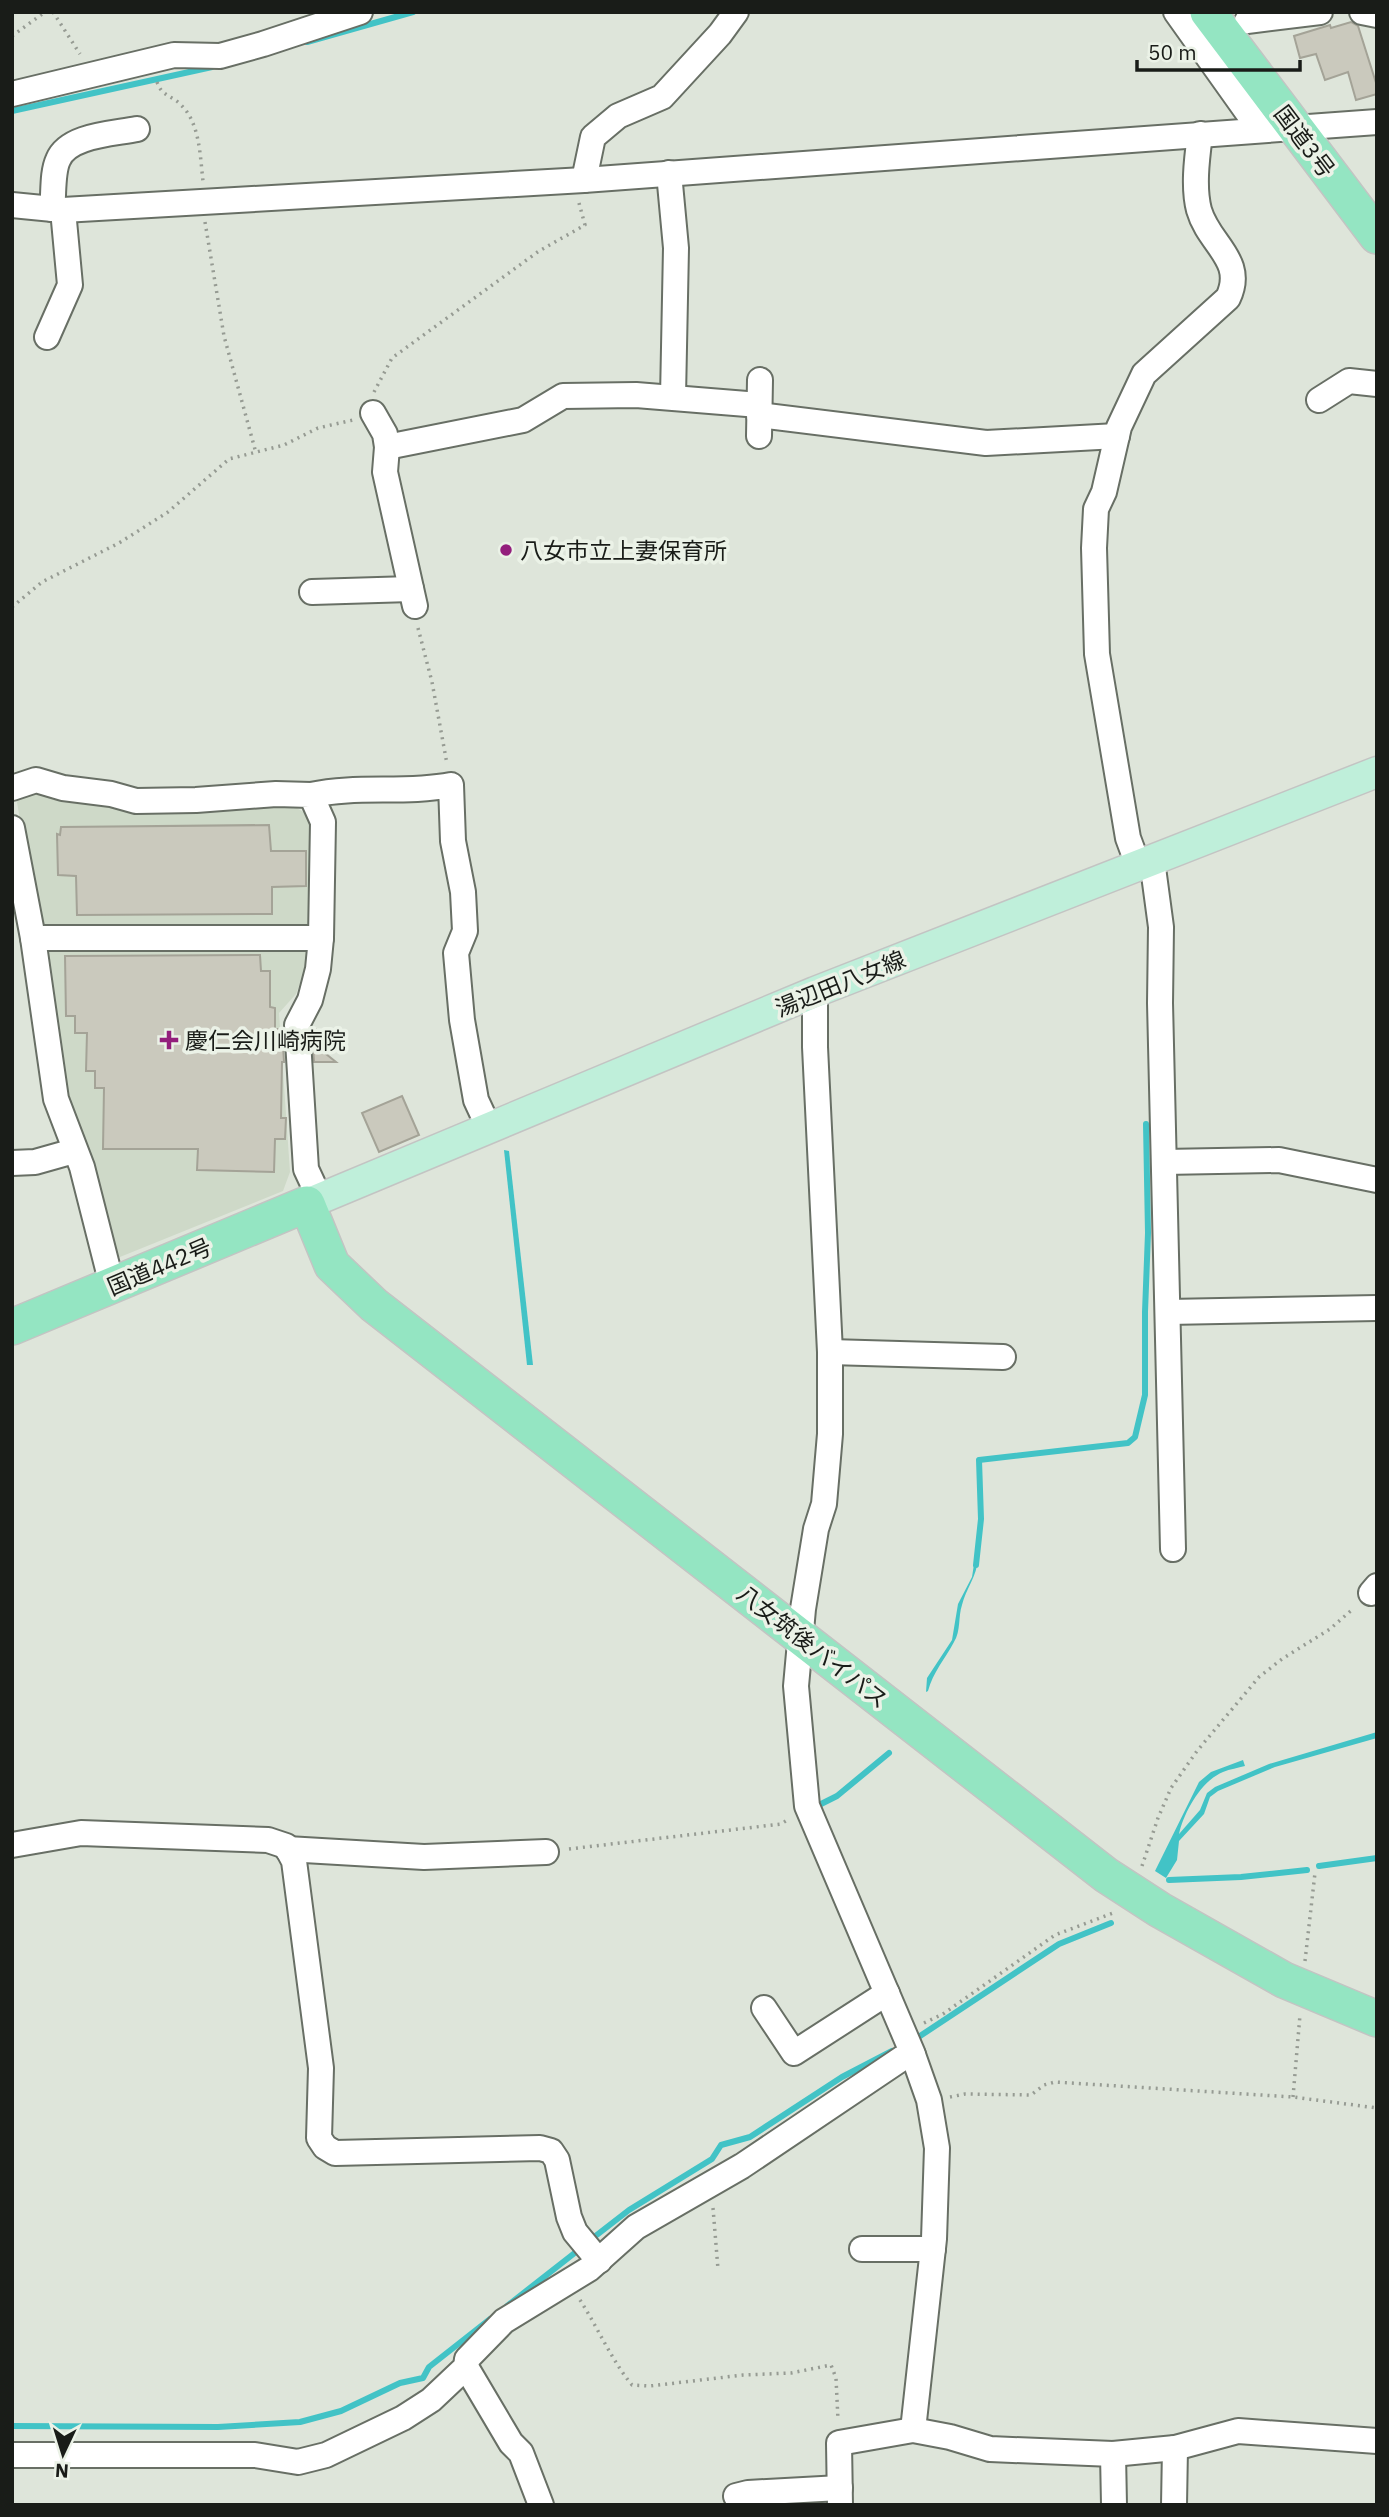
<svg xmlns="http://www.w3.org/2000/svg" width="1389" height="2517" font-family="'IBM Plex Sans','Noto Sans JP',sans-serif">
  <rect width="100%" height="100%" fill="#dee5da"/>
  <polygon fill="#ced9c8" points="29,792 284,801 309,815 313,825 307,964 296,994 279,1013 290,1172 283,1191 115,1259 87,1145 67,1105 16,796"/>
  <g fill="#42c3c6">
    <polygon points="504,1150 509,1151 533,1365 527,1365"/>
    <path d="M975 1558H978C977 1577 966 1588 962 1605 958 1617 961 1631 954 1642 945 1659 933 1672 928 1691L926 1692 927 1678 952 1640 958 1604 972 1577Z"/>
    <path d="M1377 1732V1738L1275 1767 1218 1791 1210 1797 1204 1814 1179 1841 1177 1860 1166 1878 1155 1871 1199 1782 1211 1772 1243 1760 1245 1766C1238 1768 1230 1769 1223 1772 1201 1781 1184 1812 1179 1834L1200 1810 1207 1793 1215 1787 1269 1764Z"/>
  </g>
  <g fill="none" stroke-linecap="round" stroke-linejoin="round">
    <g stroke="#42c3c6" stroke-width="6">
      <polyline points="307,42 413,12"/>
      <polyline points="12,111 212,67"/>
      <polyline points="976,1565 981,1519 979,1460 1128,1443 1135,1437 1145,1395 1145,1312 1148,1233 1146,1124"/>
      <polyline points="821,1804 837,1796 889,1753"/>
      <polyline points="1319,1866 1377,1858"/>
      <polyline points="1169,1880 1241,1877 1307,1870"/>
      <polyline points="914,2040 1059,1944 1111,1923"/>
      <polyline points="589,2241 629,2210 712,2159 721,2145 750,2137 842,2077 892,2051"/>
      <polyline points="507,2306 581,2248"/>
      <polyline points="12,2426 218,2427 300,2422 341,2411 400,2383 423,2378 429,2367 490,2319"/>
    </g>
  </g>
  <g fill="#cac9bd" stroke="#a4a397" stroke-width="2">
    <polygon points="1351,22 1358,26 1377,86 1377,94 1356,100 1348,72 1325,80 1316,54 1300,58 1294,36 1330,25 1331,28"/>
    <polygon points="269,825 271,851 306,851 306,886 272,887 272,914 77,915 76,876 58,875 57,834 60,835 61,827"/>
    <polygon points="260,955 261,971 270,971 270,1007 275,1008 275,1029 282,1029 284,1062 282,1062 281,1118 286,1118 285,1139 275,1139 274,1172 197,1170 198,1149 103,1149 104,1088 95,1088 95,1071 86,1071 87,1033 75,1033 75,1016 66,1016 65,956"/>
    <polygon points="312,1029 316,1029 316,1046 336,1062 314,1062"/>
    <polygon points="402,1096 419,1135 379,1152 362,1113"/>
  </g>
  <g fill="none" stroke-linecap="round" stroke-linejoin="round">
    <defs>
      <g id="minor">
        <polyline points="1176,12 1260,130"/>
        <polyline points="1362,12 1377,15"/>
        <polyline points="1247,21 1320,12"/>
        <polyline points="12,94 174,55 220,56 263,44 360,12"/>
        <polyline points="669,173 676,248 673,397"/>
        <polyline points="584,180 593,137 618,116 662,97 720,34 736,12"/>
        <polyline points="12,205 63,210 584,180 1377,122"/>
        <path d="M52 209C54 194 52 173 58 160 68 135 113 134 137 129"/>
        <polyline points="47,337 70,285 63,210"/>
        <polyline points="1319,400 1349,381 1377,384"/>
        <polyline points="373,413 385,434 387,447 385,472 415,606"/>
        <polyline points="759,415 986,443 1117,436"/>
        <polyline points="759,436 760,380"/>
        <polyline points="387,447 523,420 563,396 636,395 759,405"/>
        <polyline points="312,592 411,589"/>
        <polyline points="12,788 36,780 63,788 111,794 136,801 196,800 276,794 311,795 323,822 321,938 318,969 310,1000 297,1025 306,1169 320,1199"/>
        <path d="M311 795C357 785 405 794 451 785L453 841 463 892 465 931 456 953 462 1020 476 1100 489 1128"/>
        <polyline points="12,828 33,938 56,1099 82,1167 112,1285"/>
        <polyline points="1152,860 1161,927 1160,1003 1173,1549"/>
        <path d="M1138 865 1128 838 1097 654 1094 548 1096 509 1104 492 1119 427 1144 374 1228 298C1246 260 1209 245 1199 210 1193 187 1197 158 1200 134"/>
        <polyline points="33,938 321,938"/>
        <polyline points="815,992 815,1047 830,1352 830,1434 824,1504 816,1529 803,1609 796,1686 807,1806 912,2052 929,2100 937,2148 934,2239 913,2430"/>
        <polyline points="1164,1162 1279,1160 1377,1180"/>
        <polyline points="12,1163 35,1162 74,1151"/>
        <polyline points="1168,1312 1377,1308"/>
        <polyline points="830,1352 1003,1357"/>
        <polyline points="1371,1593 1377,1586"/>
        <polyline points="12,1845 81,1833 268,1840 286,1846 294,1861 321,2068 319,2138 325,2147 335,2153 540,2148 551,2151 557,2160 569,2217 575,2232 599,2261"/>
        <polyline points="287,1849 424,1857 546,1852"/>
        <polyline points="764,2008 794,2053 887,1993"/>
        <polyline points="862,2249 933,2249"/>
        <polyline points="466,2367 511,2443 521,2453 541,2505"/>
        <polyline points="1113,2454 1114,2505"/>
        <polyline points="12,2455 255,2455 298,2462 326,2455 403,2418 431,2400 466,2367 467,2359 504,2321 589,2269 636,2227 742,2166 901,2059 913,2055"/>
        <polyline points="736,2496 748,2493 840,2488"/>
        <polyline points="840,2505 839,2443 913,2430 950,2437 990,2449 1113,2454 1175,2448 1238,2431 1377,2441"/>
        <polyline points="1174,2505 1175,2448"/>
      </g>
      <polyline id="major" points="307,1204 815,992 1377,772"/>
      <g id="highway">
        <polyline points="1208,12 1377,236"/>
        <polyline points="12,1327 307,1204 332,1265 374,1305 1106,1875 1160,1910 1284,1980 1377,2019"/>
      </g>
    </defs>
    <use href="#minor" stroke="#686f65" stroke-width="28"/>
    <use href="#major" stroke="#c3c4c3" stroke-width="33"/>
    <use href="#highway" stroke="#c3c4c3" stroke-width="38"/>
    <g stroke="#969b93" stroke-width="3.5" stroke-dasharray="2 5" stroke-linecap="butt">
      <polyline points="53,12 80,54"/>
      <polyline points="12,36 45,12"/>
      <path d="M157 82C162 97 172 95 181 105 200 123 200 156 203 181"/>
      <polyline points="205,222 224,336 256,453"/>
      <polyline points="374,392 392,358 539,251 585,225 579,203"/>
      <polyline points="12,607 42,582 119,543 168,512 229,459 284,445 318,428 353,420"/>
      <polyline points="418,628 432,682 447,764"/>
      <polyline points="569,1849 781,1824 789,1819"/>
      <polyline points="1142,1866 1158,1818 1171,1788 1197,1751 1259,1677 1282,1659 1330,1629 1354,1608"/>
      <polyline points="1305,1961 1315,1873"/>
      <polyline points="924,2023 943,2014 1055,1935 1113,1913"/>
      <polyline points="950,2097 965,2094 1031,2095 1044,2085 1055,2082 1293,2097 1377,2108"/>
      <polyline points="1293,2097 1300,2015"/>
      <polyline points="713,2208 718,2269"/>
      <path d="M580 2300C598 2328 612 2361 632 2385L650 2386 743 2375 791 2373 831 2365 836 2378 838 2420"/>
    </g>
    <use href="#minor" stroke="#fff" stroke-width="24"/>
    <use href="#major" stroke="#bfefda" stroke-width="30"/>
    <use href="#highway" stroke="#94e5c2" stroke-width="35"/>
  </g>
  <g fill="#931e7c" stroke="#ebf2e7" stroke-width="2.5">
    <circle cx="506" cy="550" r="7"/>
    <path d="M165.5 1029.5h7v7h7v7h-7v7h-7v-7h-7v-7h7z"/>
  </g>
  <g text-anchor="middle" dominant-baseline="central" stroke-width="7" stroke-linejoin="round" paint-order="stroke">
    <g font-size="23" fill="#191c18" stroke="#ebf2e7">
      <text transform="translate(1305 141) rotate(53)">国道3号</text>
      <text transform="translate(840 983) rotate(-22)">湯辺田八女線</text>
      <text transform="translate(159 1266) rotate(-23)">国道442号</text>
      <text transform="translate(813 1646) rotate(38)">八女筑後バイパス</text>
    </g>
    <g font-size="23" fill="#191c18" stroke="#ebf2e7" text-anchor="start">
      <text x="520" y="550">八女市立上妻保育所</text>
      <text x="185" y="1040">慶仁会川崎病院</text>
    </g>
  </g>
  <rect width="1389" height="2517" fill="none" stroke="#191c18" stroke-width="28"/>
  <g transform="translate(63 2454) rotate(184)" stroke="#ebf2e7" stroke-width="5" paint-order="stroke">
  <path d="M0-5L12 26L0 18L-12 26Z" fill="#191c18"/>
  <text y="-10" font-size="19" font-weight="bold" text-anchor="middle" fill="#191c18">N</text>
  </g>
  <path d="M1137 60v10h163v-10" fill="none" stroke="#191c18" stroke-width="3.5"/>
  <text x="1148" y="60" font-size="21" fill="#191c18" stroke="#ebf2e7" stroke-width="5" paint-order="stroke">50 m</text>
</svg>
